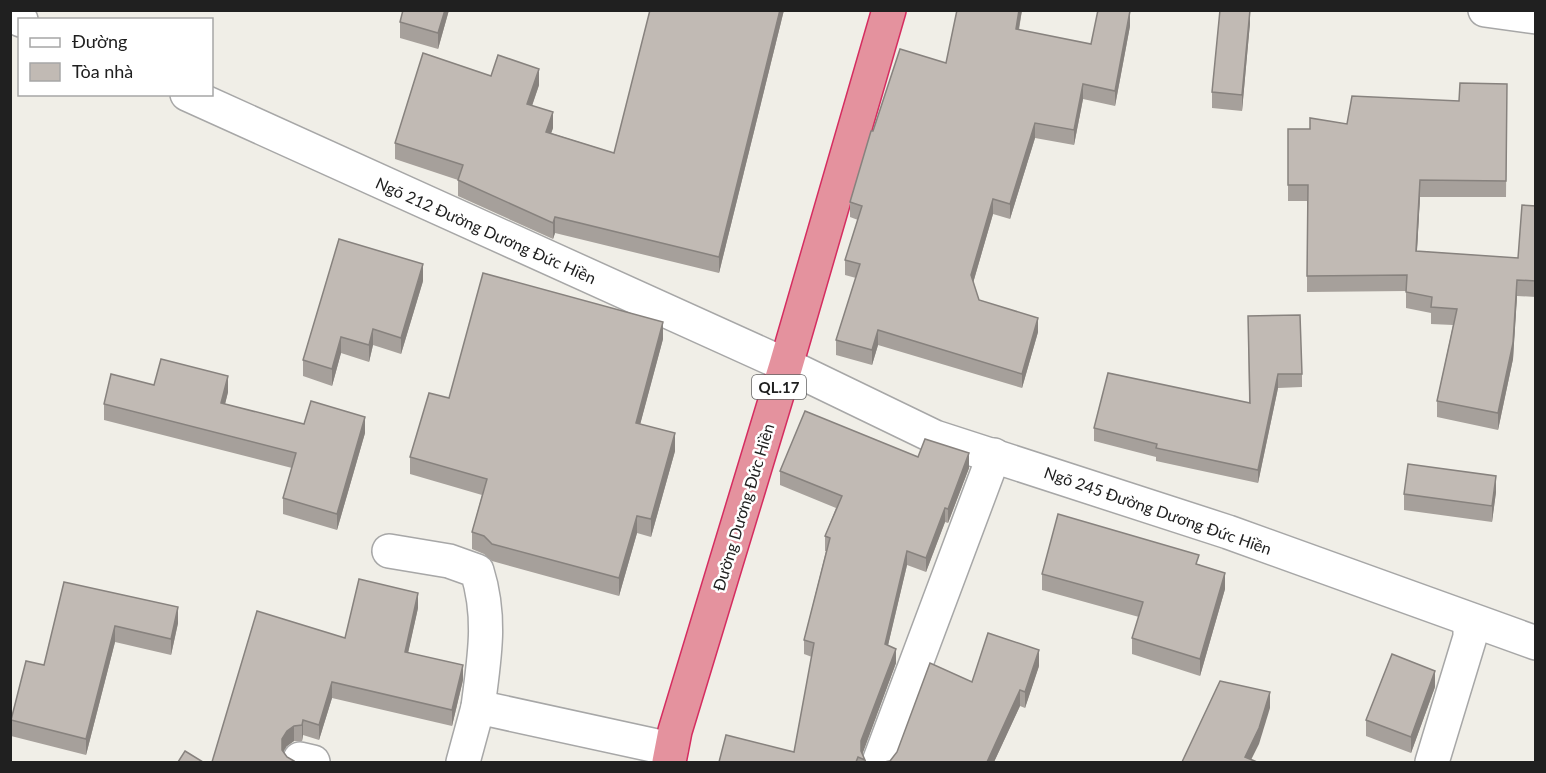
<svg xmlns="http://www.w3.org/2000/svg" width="1546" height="773" font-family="Lato,sans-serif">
  <rect width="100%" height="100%" fill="#f0eee7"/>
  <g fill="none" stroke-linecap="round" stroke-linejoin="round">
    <defs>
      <g id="minor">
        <polyline points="1485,10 1536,17"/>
        <polyline points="10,15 21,20"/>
        <polyline points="187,94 786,365 935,437 1228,532 1536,643"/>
        <path d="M389 551 449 561 477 571C492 619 484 659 478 707"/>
        <polyline points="300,759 313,762"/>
        <polyline points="463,762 478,707 671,749"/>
        <polyline points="879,762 994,455"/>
        <polyline points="1432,762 1470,637 1470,620"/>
      </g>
      <polyline id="highway" points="669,762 675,731 786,365 889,10"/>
    </defs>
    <use href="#minor" stroke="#a7a7a7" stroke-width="36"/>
    <use href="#highway" stroke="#d52d60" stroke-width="36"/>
    <use href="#minor" stroke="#fff" stroke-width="33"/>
    <use href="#highway" stroke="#e4929e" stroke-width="33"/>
  </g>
  <g fill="#a6a09b">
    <polygon points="449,10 438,49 400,38 400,22"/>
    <polygon points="784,10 719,273 555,233 553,239 458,196 458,180 395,159 395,143 491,76 539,85 532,106 553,128 551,133 614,153"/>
    <polygon points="957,10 1022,10 1019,30 1091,44 1130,26 1115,106 1083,99 1074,145 1035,138 1010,219 993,214 973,283 979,300 1038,332 1022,388 878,345 872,365 836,355 836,340 856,278 845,275 845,260 858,220 850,217 850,202 873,131 946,63"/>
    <polygon points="1250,23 1242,111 1212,108 1212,92"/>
    <polygon points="1507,84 1506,197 1420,197 1417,251 1518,258 1536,206 1536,297 1517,296 1513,359 1498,430 1437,417 1437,401 1453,325 1431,324 1431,313 1406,308 1406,291 1307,292 1307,201 1288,201 1288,129 1310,129 1347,124 1459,101"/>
    <polygon points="423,281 401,354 373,345 369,362 341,353 332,386 303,376 303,360"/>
    <polygon points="1248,316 1302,374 1302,387 1278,388 1258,483 1156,461 1156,457 1094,441 1094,428 1249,403"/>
    <polygon points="663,339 640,424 675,451 651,537 637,533 619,596 492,561 484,554 472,549 472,532 482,495 410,474 410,457 449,398"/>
    <polygon points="154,385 228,392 225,404 304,424 365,433 337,530 283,514 283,498 292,468 104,420 104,404"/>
    <polygon points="918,457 969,468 948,523 945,522 926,572 907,565 888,645 896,663 862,754 865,760 865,762 719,762 794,752 812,657 804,654 804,640 826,551 825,551 825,536 836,508 780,485 780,471"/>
    <polygon points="1496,492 1492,522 1404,510 1404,494"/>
    <polygon points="1199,564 1225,589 1200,676 1132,654 1132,638 1139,617 1042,590 1042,574"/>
    <polygon points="64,582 178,623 171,655 115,642 86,755 11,736 11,720 44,665"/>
    <polygon points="418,608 408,652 463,680 452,726 332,698 319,740 303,735 302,741 294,741 287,746 212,762 345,638"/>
    <polygon points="1039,666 1025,708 1020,706 994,762 884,762 890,761"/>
    <polygon points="1435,687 1411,753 1366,736 1366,720"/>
  </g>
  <g fill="#87827e">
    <polygon points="445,10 449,10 438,49 438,33"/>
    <polygon points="780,10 784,10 719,273 719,257"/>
    <polygon points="1019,10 1022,10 1016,44 1016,29"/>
    <polygon points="1250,10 1250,23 1242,111 1242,95"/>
    <polygon points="1130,11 1130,26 1115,106 1115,91"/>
    <polygon points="539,69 539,85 527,120 527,104"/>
    <polygon points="1083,84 1083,99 1074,145 1074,130"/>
    <polygon points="553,112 553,128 546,148 546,132"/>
    <polygon points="1035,123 1035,138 1010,219 1010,204"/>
    <polygon points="1420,180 1420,197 1416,267 1416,251"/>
    <polygon points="993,199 993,214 971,290 971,275"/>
    <polygon points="555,217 555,233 553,239 553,223"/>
    <polygon points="423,264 423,281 401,354 401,338"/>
    <polygon points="1517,280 1517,296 1513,359 1498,430 1498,413"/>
    <polygon points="1038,318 1038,332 1022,388 1022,374"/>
    <polygon points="663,322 663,339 636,440 636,423"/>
    <polygon points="373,329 373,345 369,362 369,345"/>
    <polygon points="878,330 878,345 872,365 872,350"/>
    <polygon points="341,337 341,353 332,386 332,369"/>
    <polygon points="1278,374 1278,388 1258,483 1258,470"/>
    <polygon points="228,376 228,392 221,420 221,403"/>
    <polygon points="365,417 365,433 337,530 337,514"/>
    <polygon points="675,433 675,451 651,537 651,519"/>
    <polygon points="969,453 969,468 948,523 948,509"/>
    <polygon points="1496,476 1496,492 1492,522 1492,506"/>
    <polygon points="945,508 945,522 926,572 926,558"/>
    <polygon points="637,516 637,533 619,596 619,578"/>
    <polygon points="907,551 907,565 885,658 885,644"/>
    <polygon points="1225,573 1225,589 1200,676 1200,659"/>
    <polygon points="418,593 418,608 405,667 405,652"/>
    <polygon points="178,607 178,623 171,655 171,639"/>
    <polygon points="115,626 115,642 86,755 86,739"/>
    <polygon points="896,649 896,663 861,758 861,741"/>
    <polygon points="1039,650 1039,666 1025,708 1025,692"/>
    <polygon points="463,665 463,680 452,726 452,710"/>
    <polygon points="1435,671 1435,687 1411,753 1411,737"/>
    <polygon points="332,682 332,698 319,740 319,725"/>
    <polygon points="1020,690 1020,706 994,762 987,762"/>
    <polygon points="1270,692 1270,708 1259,744 1250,762 1245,757"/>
    <polygon points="303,720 303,735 302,741 302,725"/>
    <polygon points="294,726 294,741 287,746 282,754 282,739 287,731"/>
  </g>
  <g fill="#c1bab4" stroke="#87827e" stroke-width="1.5">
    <polygon points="403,10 445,10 438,33 400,22"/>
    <polygon points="650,10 780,10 719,257 555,217 553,223 458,180 463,165 395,143 423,53 491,76 498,55 539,69 527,104 553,112 546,132 614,153"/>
    <polygon points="957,10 1019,10 1016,29 1091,44 1098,10 1130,11 1115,91 1083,84 1074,130 1035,123 1010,204 993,199 971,275 979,300 1038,318 1022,374 878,330 872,350 836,340 860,264 845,260 862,206 850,202 871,131 873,131 900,49 946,63"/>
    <polygon points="1220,10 1250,10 1242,95 1212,92"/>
    <polygon points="1460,83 1507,84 1506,181 1420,180 1416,251 1518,258 1522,205 1536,206 1536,281 1517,280 1513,343 1498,413 1437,401 1457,309 1431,307 1432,297 1406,292 1407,275 1307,276 1308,185 1288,185 1288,129 1310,129 1310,118 1347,124 1352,96 1459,101"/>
    <polygon points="339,239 423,264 401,338 373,329 369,345 341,337 332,369 303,360"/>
    <polygon points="483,273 663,322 636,423 675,433 651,519 637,516 619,578 492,544 484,536 472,532 487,479 410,457 429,393 449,398"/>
    <polygon points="1300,315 1302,374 1278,374 1258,470 1156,448 1157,444 1094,428 1108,373 1250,403 1248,316"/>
    <polygon points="161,359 228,376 221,403 304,424 311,401 365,417 337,514 283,498 296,453 104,404 111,374 154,385"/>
    <polygon points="805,411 918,457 925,439 969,453 948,509 945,508 926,558 907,551 885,644 896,649 861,741 861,751 865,760 858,757 856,762 719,762 726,735 794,752 814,643 804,640 830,538 825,536 842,496 780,471"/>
    <polygon points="1408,464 1496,476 1492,506 1404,494"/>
    <polygon points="1058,514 1199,555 1196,564 1225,573 1200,659 1132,638 1143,602 1042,574"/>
    <polygon points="359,579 418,593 405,652 463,665 452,710 332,682 319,725 303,720 302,725 294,726 287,731 282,739 282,750 287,757 294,761 293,762 212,762 257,611 345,638"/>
    <polygon points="64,582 178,607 171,639 115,626 86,739 11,720 26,661 44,665"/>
    <polygon points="988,633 1039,650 1025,692 1020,690 987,762 884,762 890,761 897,752 930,663 972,682"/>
    <polygon points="1392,654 1435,671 1411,737 1366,720"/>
    <polygon points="1220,681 1270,692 1259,728 1245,757 1257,762 1182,762"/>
    <polygon points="185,751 203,762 178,762"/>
  </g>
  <g text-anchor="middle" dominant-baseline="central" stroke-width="5" stroke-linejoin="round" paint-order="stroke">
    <rect fill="#fff" stroke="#636363" stroke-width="1.5" x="752" y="375" width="54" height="24" rx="4.5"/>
    <g font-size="15" font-weight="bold" fill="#202020">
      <text x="779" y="387">QL.17</text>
    </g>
    <g font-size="16" fill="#202020" stroke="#fff">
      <text transform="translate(486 230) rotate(24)">Ngõ 212 Đường Dương Đức Hiền</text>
      <text transform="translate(743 507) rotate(-73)">Đường Dương Đức Hiền</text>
      <text transform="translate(1158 510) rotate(19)">Ngõ 245 Đường Dương Đức Hiền</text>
    </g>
  </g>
  <rect width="1546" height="773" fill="none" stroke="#202020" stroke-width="24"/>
  <rect x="18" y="18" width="195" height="78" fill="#ffffff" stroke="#a6a6a6" stroke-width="1.5"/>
  <rect x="30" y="38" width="30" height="9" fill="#ffffff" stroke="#a6a6a6" stroke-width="1.5"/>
  <text x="72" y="48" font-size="18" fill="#202020">Đường</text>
  <rect x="30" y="63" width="30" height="18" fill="#c1bab4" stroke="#a6a6a6" stroke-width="1.5"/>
  <text x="72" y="78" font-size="18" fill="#202020">Tòa nhà</text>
</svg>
